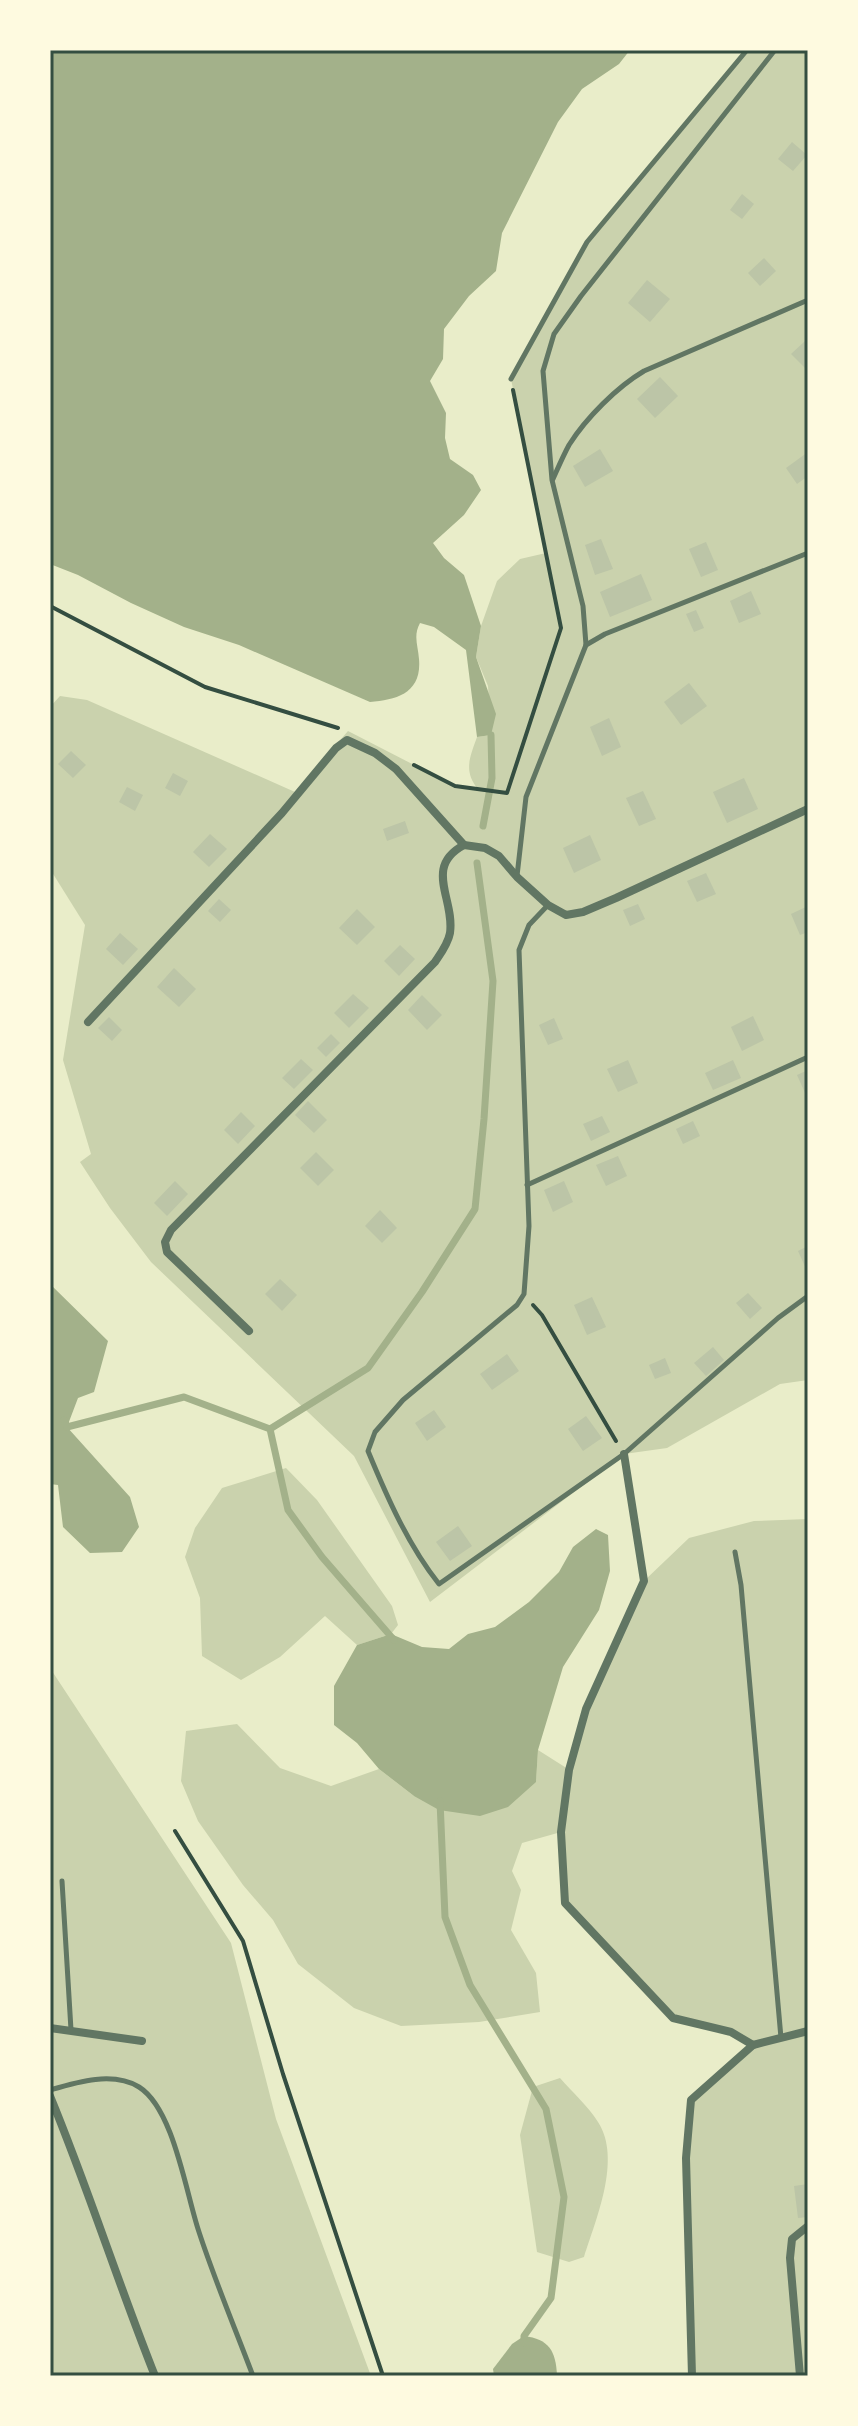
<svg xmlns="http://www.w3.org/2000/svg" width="858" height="2426" font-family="Commissioner,sans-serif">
  <rect width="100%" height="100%" fill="#e9edc9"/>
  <g fill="#cad2ad">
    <path d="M747 50H808V1380L780 1384 667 1448 624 1454 430 1602 354 1456 151 1262 110 1208 80 1162 91 1154 63 1060 85 925 50 869V707L60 696 87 700 295 792 348 731 455 786 478 789C463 771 470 757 477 737L491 735 488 686 476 657 481 626 497 581 520 559 546 553 511 379 587 242Z"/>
    <polygon points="286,1468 317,1500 392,1606 398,1625 391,1634 357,1645 325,1616 280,1657 241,1680 202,1656 200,1598 185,1557 195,1528 222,1488"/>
    <polygon points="808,1519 808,2376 692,2376 686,2159 691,2100 752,2045 731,2032 673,2018 565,1903 561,1832 522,1843 512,1871 521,1890 511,1930 536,1973 540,2012 479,2022 401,2026 354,2008 298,1964 273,1920 243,1885 198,1821 181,1781 186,1731 237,1724 280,1768 331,1786 379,1769 414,1796 536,1782 538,1750 568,1769 586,1709 644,1581 689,1538 754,1521"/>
    <polygon points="50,1668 231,1943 276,2119 371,2376 50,2376"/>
    <path d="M560 2078C572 2092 588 2106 598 2122 622 2159 596 2219 584 2257L569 2262 537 2252 520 2135 533 2087Z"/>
  </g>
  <g fill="#a3b18a">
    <path d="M50 50H630L619 64 582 89 558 122 502 233 496 271 469 296 444 329 443 359 430 381 446 413 445 438 450 459 473 475 481 490 464 515 433 543 444 558 464 575 481 626 476 657 496 714 491 735 477 737 466 650 434 627 420 623C413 636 418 645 419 659 422 693 397 700 370 702L239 645 184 627 131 603 78 575 50 564Z"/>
    <polygon points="50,1284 108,1341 94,1392 78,1398 67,1427 130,1497 139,1527 122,1552 90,1553 63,1527 58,1485 50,1484"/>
    <polygon points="596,1529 608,1535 610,1571 599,1610 563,1667 538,1750 536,1782 508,1807 480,1816 439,1810 414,1796 379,1769 357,1743 334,1725 334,1686 357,1645 391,1634 422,1647 449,1649 468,1634 495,1627 529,1602 559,1572 573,1547"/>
    <path d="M524 2336C549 2339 556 2351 557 2376H494L493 2369 512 2344Z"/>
  </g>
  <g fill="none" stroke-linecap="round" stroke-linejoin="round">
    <g stroke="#a3b18a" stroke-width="7">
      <polyline points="483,826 492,778 491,735"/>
      <polyline points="64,1420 67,1427 184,1397 270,1429 288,1510 322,1557 394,1640"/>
      <polyline points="270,1429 368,1368 422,1292 475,1209 484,1119 493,981 477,863"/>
      <polyline points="440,1801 445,1917 470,1985 546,2109 564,2197 551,2298 524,2336 524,2343"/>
    </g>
  </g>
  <g fill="#bcc5a7">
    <polygon points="792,142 807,155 793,171 778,159"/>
    <polygon points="742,194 754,204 742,219 730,210"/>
    <polygon points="764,258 776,271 760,286 748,273"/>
    <polygon points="647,280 670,299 650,322 628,303"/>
    <polygon points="805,341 808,344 808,365 805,368 791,354"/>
    <polygon points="660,377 678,396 655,418 637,399"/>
    <polygon points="600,449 613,471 585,487 573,466"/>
    <polygon points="808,452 808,476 797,484 786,468"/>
    <polygon points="601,539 613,569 595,575 585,545"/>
    <polygon points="706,542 718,570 701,577 689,549"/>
    <polygon points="641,574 652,600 610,617 600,592"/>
    <polygon points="751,591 761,614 739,623 730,601"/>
    <polygon points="696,610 704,628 694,632 686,614"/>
    <polygon points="689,683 707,706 681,725 664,702"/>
    <polygon points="609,718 621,747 602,756 590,727"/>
    <polygon points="71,751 86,765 73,778 58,764"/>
    <polygon points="173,773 188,781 180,796 165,788"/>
    <polygon points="744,778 758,809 727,823 713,792"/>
    <polygon points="127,787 143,795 135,811 119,802"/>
    <polygon points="643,791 656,819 639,826 626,798"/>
    <polygon points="405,821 409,833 387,841 383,829"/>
    <polygon points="210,834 227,849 209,867 193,852"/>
    <polygon points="590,835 601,860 574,873 563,848"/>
    <polygon points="706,873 716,894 697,902 687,881"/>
    <polygon points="219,899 231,910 220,922 208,911"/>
    <polygon points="638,904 645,919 630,926 623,910"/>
    <polygon points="808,906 808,932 800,935 791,914"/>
    <polygon points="357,909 375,927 357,945 339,928"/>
    <polygon points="120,933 138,949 123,965 106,949"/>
    <polygon points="400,945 415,959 399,976 384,961"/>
    <polygon points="174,968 196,989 179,1007 157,987"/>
    <polygon points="353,994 369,1008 349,1028 334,1013"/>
    <polygon points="422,995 442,1015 427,1030 408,1010"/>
    <polygon points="753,1016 764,1040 742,1051 731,1027"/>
    <polygon points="109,1017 122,1030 112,1041 98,1028"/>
    <polygon points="554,1018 563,1039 548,1045 539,1025"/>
    <polygon points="331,1034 340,1043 326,1057 317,1048"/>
    <polygon points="301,1059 313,1070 294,1089 282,1078"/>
    <polygon points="628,1060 638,1083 618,1092 607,1069"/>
    <polygon points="733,1060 741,1078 713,1090 705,1073"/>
    <polygon points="808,1070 808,1094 806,1095 797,1075"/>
    <polygon points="308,1101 327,1120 314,1133 295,1115"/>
    <polygon points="241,1112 255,1126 238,1144 224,1130"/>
    <polygon points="602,1116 610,1132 591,1141 583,1124"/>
    <polygon points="693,1121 700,1136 683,1144 676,1129"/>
    <polygon points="316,1152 334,1170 318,1186 300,1168"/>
    <polygon points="618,1156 627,1176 606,1186 596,1165"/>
    <polygon points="175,1181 188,1194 167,1216 154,1203"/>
    <polygon points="564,1181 573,1202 553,1212 544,1190"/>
    <polygon points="380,1210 397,1228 382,1243 365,1226"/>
    <polygon points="808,1246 808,1273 798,1251"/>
    <polygon points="280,1279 297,1295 282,1311 265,1294"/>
    <polygon points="748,1293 762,1308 750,1319 736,1303"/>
    <polygon points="592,1297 606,1327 587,1335 574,1305"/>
    <polygon points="713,1347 724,1360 706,1376 694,1363"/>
    <polygon points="507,1354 519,1371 492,1390 480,1374"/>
    <polygon points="665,1358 671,1373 655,1379 649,1365"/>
    <polygon points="434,1410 446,1427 427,1441 415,1423"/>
    <polygon points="586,1416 602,1438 583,1451 568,1429"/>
    <polygon points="458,1526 472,1546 450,1561 436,1542"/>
    <polygon points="808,2184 808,2217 798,2218 794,2186"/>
  </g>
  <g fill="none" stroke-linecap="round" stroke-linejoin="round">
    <g stroke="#344e41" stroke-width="4">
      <polyline points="50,606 205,687 338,728"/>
      <polyline points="414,765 455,786 507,793 561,628 513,390"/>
      <polyline points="533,1305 542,1315 616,1441"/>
      <polyline points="175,1831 243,1941 283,2074 383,2376"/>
    </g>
    <g stroke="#617663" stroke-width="5">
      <polyline points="511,379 587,242 747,50"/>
      <path d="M553 479C558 468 563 456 569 445 586 418 617 387 644 371L808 300"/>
      <polyline points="586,645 605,634 808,553"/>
      <polyline points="517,876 526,797 586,645 583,606 552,480 543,371 554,334 581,296 775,50"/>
      <path d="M548 905 529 925 519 950 529 1226 524 1294 517 1305 403 1400 375 1432 368 1451C387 1497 408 1545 439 1584L624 1454 778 1318 808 1296"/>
      <polyline points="527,1185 808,1057"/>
      <polyline points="735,1552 741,1585 781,2038"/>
      <polyline points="62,1881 71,2030"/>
      <path d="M50 2090C77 2082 113 2071 139 2087 174 2109 186 2194 199 2232 215 2281 235 2328 253 2376"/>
    </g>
    <g stroke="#617663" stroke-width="8">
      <polyline points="88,1022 282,813 336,748 347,740 375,753 396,769 464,845 485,848 499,856 517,877 548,905 566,915 583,912 616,898 808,809"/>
      <path d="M249 1331 167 1252 165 1242 171 1230 435 962C441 953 448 944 450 933 455 899 423 867 464 845"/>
      <polyline points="624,1454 644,1581 586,1709 569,1770 561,1832 565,1903 673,2018 731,2032 753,2045"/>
      <polyline points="50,2028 142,2041"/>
      <path d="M50 2096C88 2188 118 2283 155 2376"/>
      <polyline points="692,2376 686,2158 691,2100 753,2045 808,2031"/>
      <polyline points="800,2376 790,2258 792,2239 808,2226"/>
    </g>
  </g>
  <rect width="858" height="2426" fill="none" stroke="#fefae0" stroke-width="104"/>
  <rect x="52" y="52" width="754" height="2322" fill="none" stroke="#344e41" stroke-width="3"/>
</svg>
